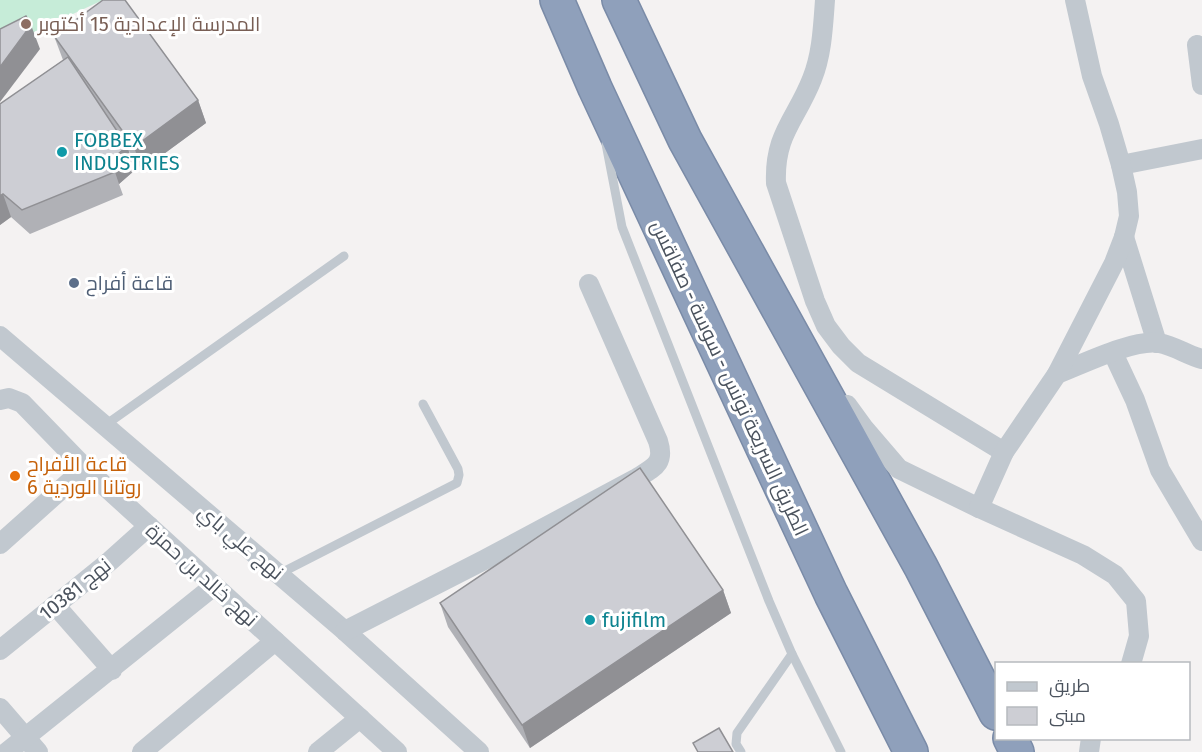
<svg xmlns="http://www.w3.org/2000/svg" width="1202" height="752" font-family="'Fira Sans',Cairo,sans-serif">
  <rect width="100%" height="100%" fill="#f4f2f2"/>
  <polygon fill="#c6ecd8" points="0,0 103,0 0,48"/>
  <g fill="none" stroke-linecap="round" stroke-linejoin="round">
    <defs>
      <g id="motorway">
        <polyline points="557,0 595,88 831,594 911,752"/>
        <polyline points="619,0 685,140 921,567 996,713"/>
        <polyline points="1010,738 1017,752"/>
      </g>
    </defs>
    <use href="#motorway" stroke="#7a8ba7" stroke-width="36"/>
    <g stroke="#c1c8cf" stroke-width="9">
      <polyline points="606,144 622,227 769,601 792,654 841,752"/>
      <polyline points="104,426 344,256"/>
      <polyline points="279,574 457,483 459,475 458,469 423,404"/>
      <polyline points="741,752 736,744 737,733 792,654"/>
    </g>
    <g stroke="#c1c8cf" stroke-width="20">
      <path d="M825 0C823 27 822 54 812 79 796 120 774 134 776 183L815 301 826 326 841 346 858 363 1004 452"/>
      <polyline points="1197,45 1202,85"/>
      <polyline points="1121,165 1202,149"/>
      <polyline points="1124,237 1157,343"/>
      <polyline points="0,336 345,631 479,752"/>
      <polyline points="1113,353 1135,400 1160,470 1202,541"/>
      <path d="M1057 374C1083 364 1133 339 1159 343 1175 346 1187 355 1202 359"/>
      <polyline points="0,400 9,398 22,403 85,468 397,752"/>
      <polyline points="847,405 863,427 899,469 979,508 1083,555 1115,575 1136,601 1139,636 1131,664"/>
      <polyline points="979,508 1004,452 1057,374 1114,263 1124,237 1129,216 1127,192 1121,165 1109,124 1092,76 1075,0"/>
      <polyline points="0,544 85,468"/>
      <polyline points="55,605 112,670"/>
      <path d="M345 631 484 560 637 478C655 467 665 463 658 441L589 284"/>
      <polyline points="0,650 110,561 149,526"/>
      <polyline points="0,708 38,752"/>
      <polyline points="7,752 214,586"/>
      <polyline points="142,752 275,641"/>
      <polyline points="318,752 360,718"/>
      <polyline points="1089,752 1091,738"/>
    </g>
    <use href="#motorway" stroke="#8fa0bb" stroke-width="33"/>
  </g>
  <g fill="#b0b1b6">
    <polygon points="54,36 198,100 206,123 142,170 129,151 135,170 119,184 123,195 30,234 11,217 0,225 0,104 63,60"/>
    <polygon points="723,590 731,613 530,748 448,627 440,603"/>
  </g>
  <g fill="#909094">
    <polygon points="31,25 40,49 0,102 0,67"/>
    <polygon points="198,100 206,123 142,170 134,147"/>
    <polygon points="127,146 135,170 119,184 115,172 108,163"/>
    <polygon points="3,194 11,217 0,225 0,196"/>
    <polygon points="723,590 731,613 530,748 522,725"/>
  </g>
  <g fill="#cdced4" stroke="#909094" stroke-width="1.5">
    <polygon points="103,0 125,0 198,100 134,147 54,36"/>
    <polygon points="26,16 31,25 0,67 0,29"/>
    <polygon points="68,57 127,146 108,163 115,172 22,210 3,194 0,196 0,104"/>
    <polygon points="640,468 723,590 522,725 440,603"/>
    <polygon points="719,728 733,752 698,752 693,743"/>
  </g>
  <circle fill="#8d6e63" stroke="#fff" stroke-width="2" cx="26" cy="24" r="6"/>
  <g fill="#0f9aa8" stroke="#fff" stroke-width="2">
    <circle cx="62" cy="152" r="6"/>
    <circle cx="590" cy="620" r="6"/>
  </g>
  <circle fill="#5c6f8a" stroke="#fff" stroke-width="2" cx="74" cy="283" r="6"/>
  <circle fill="#e8710a" stroke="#fff" stroke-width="2" cx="15" cy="476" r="6"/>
  <g text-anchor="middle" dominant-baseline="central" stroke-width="6" stroke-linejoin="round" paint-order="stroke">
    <g font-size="20" fill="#785e54" stroke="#fff" text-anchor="start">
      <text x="38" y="24">المدرسة الإعدادية 15 أكتوبر</text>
    </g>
    <g font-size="20" fill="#0d838f" stroke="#fff" text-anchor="start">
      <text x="74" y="140">FOBBEX<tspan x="74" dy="23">INDUSTRIES</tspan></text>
      <text x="602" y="620">fujifilm</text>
    </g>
    <g font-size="20" fill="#4e5e75" stroke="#fff" text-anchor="start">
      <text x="86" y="283">قاعة أفراح</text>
    </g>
    <g font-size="20" fill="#4b535e" stroke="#fff">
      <text transform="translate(730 378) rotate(65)">الطريق السريعة تونس - سوسة - صفاقس</text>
      <text transform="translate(241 542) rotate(40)">نهج علي باي</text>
      <text transform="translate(202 575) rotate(42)">نهج خالد بن حمزة</text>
      <text transform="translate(75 589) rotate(-39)">نهج 10381</text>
    </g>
    <g font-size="20" fill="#c56008" stroke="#fff" text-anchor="start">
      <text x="27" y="464">قاعة الأفراح<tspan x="27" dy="23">روتانا الوردية 6</tspan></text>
    </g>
  </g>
  <rect x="995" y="662" width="195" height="78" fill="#ffffff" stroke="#b7babf" stroke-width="1.5"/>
  <rect x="1007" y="682" width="30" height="9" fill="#c1c8cf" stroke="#b7babf" stroke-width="1.5"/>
  <text x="1049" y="692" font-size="18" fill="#4b535e">طريق</text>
  <rect x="1007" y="707" width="30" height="18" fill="#cdced4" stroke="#b7babf" stroke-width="1.5"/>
  <text x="1049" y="722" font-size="18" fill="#4b535e">مبنى</text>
</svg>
